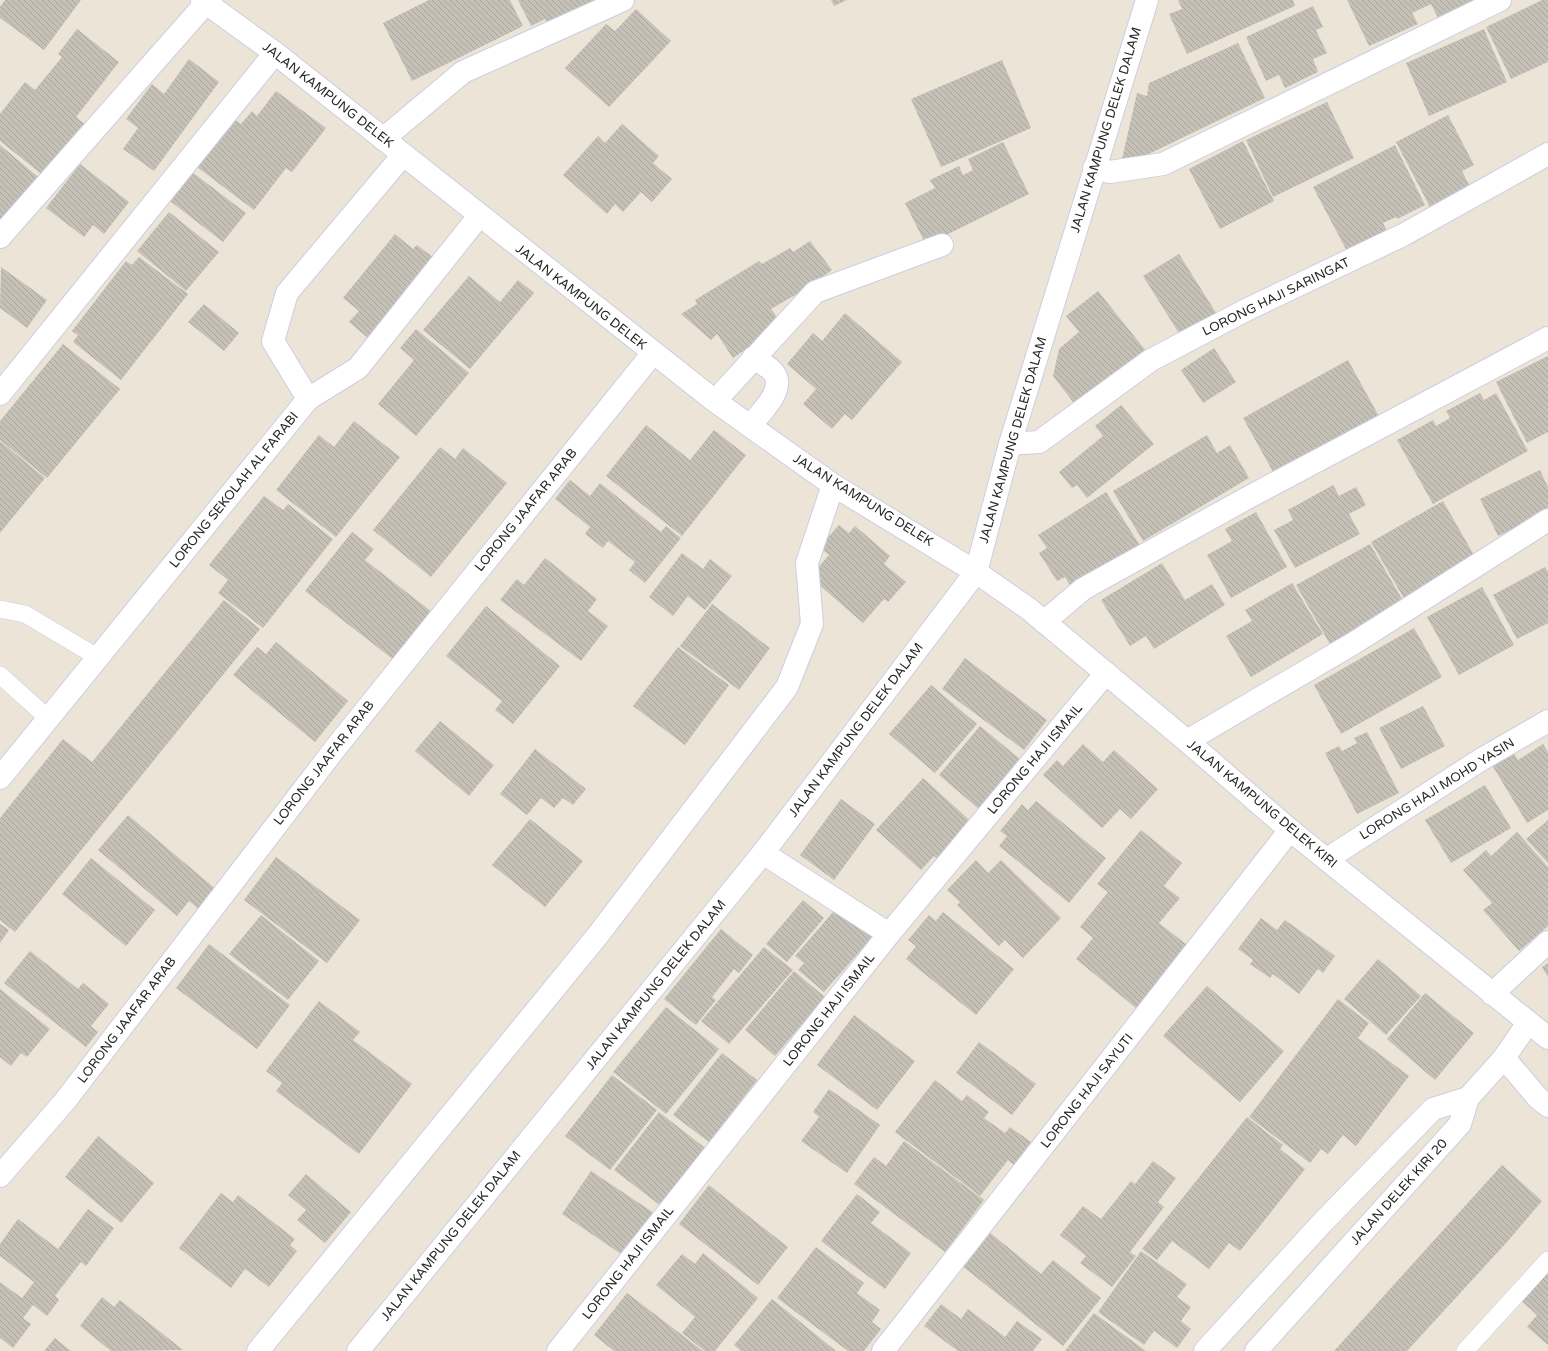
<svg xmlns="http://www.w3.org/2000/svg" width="1548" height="1351" font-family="'Varela Round',sans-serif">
  <defs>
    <pattern id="building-back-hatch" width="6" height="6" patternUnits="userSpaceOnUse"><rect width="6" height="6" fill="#c6c1b7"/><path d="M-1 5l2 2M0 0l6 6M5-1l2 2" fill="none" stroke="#aaa69d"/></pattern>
  </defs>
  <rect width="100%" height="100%" fill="#ebe4d7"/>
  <g fill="url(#building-back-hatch)">
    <polygon points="5,0 81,0 44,50 0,18 0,7"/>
    <polygon points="429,0 510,0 523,26 412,81 383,23"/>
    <polygon points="518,0 602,0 549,27 545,19 531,26"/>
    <polygon points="831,0 847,0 834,6"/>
    <polygon points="1178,0 1293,0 1295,6 1187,54 1169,14 1182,9"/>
    <polygon points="1347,0 1483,0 1439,20 1431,4 1412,13 1418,24 1369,46"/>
    <polygon points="1542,0 1548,0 1548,62 1511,79 1486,27"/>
    <polygon points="1313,6 1323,27 1316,30 1327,53 1313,59 1318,72 1285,88 1279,75 1266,81 1246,37"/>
    <polygon points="636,9 671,41 609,107 565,68 606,24 615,31"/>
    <polygon points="77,29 119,62 76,117 85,124 44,176 0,141 0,114 25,82 35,90 62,57 58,54"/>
    <polygon points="1484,29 1507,82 1429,116 1406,63"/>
    <polygon points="1238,43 1265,98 1132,162 1122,159 1137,93 1147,96 1149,83"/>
    <polygon points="189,59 219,82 154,171 123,149 138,128 126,119 152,84 164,94"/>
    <polygon points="1002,60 1031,128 941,167 911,99"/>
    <polygon points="276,91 326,128 292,172 286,168 254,210 197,167 234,119 241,124 252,111 257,116"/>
    <polygon points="1327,102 1354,158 1273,197 1246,140"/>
    <polygon points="1448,115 1474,165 1462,171 1471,189 1431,209 1396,142"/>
    <polygon points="622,124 659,156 653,163 672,179 652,202 641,192 623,212 615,204 607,214 563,175 598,136 605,143"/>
    <polygon points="1243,141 1274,201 1220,229 1189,169"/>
    <polygon points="1003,142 1029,194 926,245 905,203 935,188 930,180 959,166 963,175 973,170 968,159"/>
    <polygon points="0,145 43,181 0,231"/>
    <polygon points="1395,145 1425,205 1397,219 1396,217 1383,223 1389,235 1349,255 1313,187"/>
    <polygon points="80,164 129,202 104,234 93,225 84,237 46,208"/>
    <polygon points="192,172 246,213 223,242 170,201"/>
    <polygon points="169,212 219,252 186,291 137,251"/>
    <polygon points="395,234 413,249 417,245 434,258 368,338 349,322 359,311 343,298"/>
    <polygon points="810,241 832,270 804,290 771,309 782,324 733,358 717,334 711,340 681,314 697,304 695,300 759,261 762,264 790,248 793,252"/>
    <polygon points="1179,254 1218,316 1182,338 1143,276"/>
    <polygon points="139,257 188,294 121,380 73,342 78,335 72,331 126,261 132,265"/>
    <polygon points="1,267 47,300 27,328 0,308"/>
    <polygon points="469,276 500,302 518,280 534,293 470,369 423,330"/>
    <polygon points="1098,291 1146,351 1077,407 1053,376 1059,349 1079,332 1066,316"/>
    <polygon points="204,304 239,333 224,351 188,322"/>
    <polygon points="845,313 902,362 852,420 845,414 832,429 803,404 816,389 787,364 813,333 822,341"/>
    <polygon points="416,329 469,373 416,436 378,404 414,360 400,348"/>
    <polygon points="63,344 120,389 47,478 0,440 0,421"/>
    <polygon points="1214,348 1236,382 1203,403 1181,370"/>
    <polygon points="1548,356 1548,432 1527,443 1496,382"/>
    <polygon points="1348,360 1382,422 1277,479 1243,418"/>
    <polygon points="1480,393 1484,400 1496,393 1528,451 1433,504 1397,440 1433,420 1436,426 1450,418 1446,411"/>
    <polygon points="1121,405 1154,444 1087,498 1077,485 1072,488 1059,472 1103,436 1095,426"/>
    <polygon points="354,421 400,457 336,537 276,490 319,435 334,447"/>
    <polygon points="646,425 690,460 714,430 746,455 682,536 606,476"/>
    <polygon points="1207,435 1217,453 1230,445 1249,478 1143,541 1113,491"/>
    <polygon points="0,441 45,478 0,533"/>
    <polygon points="440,447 455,459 463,448 507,483 431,577 373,530"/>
    <polygon points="1540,470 1548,487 1548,511 1498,536 1480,499"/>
    <polygon points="570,480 590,496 600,483 661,532 666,526 681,538 645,583 629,570 635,562 608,541 603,548 585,534 590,527 555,499"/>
    <polygon points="1333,485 1339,496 1356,487 1366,505 1349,514 1360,534 1295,568 1274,530 1293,520 1288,510"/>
    <polygon points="1106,492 1141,547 1073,590 1065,577 1057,581 1039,553 1047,548 1038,535"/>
    <polygon points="264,496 283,510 288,504 333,539 263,628 218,593 228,580 209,565"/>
    <polygon points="1443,501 1478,562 1406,602 1371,542"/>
    <polygon points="1256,512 1287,567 1231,598 1207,555 1232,541 1225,529"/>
    <polygon points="839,525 849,533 855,526 890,556 884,564 906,582 888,602 884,599 863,623 810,577 829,555 819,547"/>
    <polygon points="352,532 374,549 365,560 432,612 394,660 305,591"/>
    <polygon points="1370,544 1405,604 1331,646 1296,585"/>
    <polygon points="682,553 703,569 710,559 732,576 705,610 688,596 673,616 649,597"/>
    <polygon points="545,558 597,599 588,611 608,626 581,661 500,600 517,579 524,585"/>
    <polygon points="1162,563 1185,600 1212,584 1225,605 1154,649 1146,636 1130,646 1101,600"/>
    <polygon points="1545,567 1548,572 1548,623 1517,639 1493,595"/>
    <polygon points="1292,583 1323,634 1251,677 1226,636 1252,621 1245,610"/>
    <polygon points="1482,587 1514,645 1459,675 1427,617"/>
    <polygon points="224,600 260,629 15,932 0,920 0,818 63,739 92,762"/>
    <polygon points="712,604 770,648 739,690 680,646"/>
    <polygon points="486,606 560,666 513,724 495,710 502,701 446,656"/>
    <polygon points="1414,628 1442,677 1341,734 1314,685"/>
    <polygon points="276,642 348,701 315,742 233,675 257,647 266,654"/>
    <polygon points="678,647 729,685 685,745 633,706"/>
    <polygon points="965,658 1047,720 1024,750 942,689"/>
    <polygon points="931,685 977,724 935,773 889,734"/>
    <polygon points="1423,706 1445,746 1401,769 1379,728"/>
    <polygon points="440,721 494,765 469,796 415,751"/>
    <polygon points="980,726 1027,765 986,815 939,775"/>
    <polygon points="1367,732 1399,793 1357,814 1325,753 1339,746 1342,751 1357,743 1354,738"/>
    <polygon points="1083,744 1103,762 1114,750 1158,789 1131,819 1120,809 1102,828 1043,775 1057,760 1063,766"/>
    <polygon points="1543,744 1548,752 1548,810 1527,823 1492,765 1513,752 1518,760"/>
    <polygon points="535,749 586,789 573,805 563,798 554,808 541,798 527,815 500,794"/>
    <polygon points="923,778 977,827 943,864 934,856 921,870 876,830"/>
    <polygon points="1485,785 1511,828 1451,863 1425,820"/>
    <polygon points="841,799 875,824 834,880 800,855"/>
    <polygon points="1036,801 1106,858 1069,903 999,846 1007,836 1000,831 1022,804 1028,810"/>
    <polygon points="128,815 218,891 201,911 189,901 177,916 98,850"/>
    <polygon points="530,819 583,861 545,907 492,865"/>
    <polygon points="1548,820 1548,863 1526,839"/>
    <polygon points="1141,830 1182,863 1164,886 1180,898 1159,923 1187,945 1136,1008 1076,959 1093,938 1080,927 1108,892 1097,884"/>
    <polygon points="1517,832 1548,867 1548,926 1519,951 1483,910 1492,903 1463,870 1486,850 1491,856"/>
    <polygon points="276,857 360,920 327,963 244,900"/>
    <polygon points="91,858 155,910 126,946 62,894"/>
    <polygon points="976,860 988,873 1001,860 1061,918 1023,958 1005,940 999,946 957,905 960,902 947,890"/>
    <polygon points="803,900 824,918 787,962 766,944"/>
    <polygon points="839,905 874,935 824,992 798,970 804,963 795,956"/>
    <polygon points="943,912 1014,969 976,1015 906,959 916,946 908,940 929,915 936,921"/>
    <polygon points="261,915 319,961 288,1000 229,954"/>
    <polygon points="1261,918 1277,930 1285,920 1335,956 1323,973 1318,969 1299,994 1273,974 1270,978 1250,964 1253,960 1238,949"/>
    <polygon points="0,924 9,930 0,943"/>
    <polygon points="721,929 753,955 739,973 734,969 712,997 716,1000 696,1025 664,999"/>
    <polygon points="209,944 290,1005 257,1049 176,988"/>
    <polygon points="764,947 793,970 729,1044 701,1021"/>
    <polygon points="30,951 78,989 83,983 109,1004 91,1026 98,1032 86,1047 4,983"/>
    <polygon points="1378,959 1421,996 1386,1035 1344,999"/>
    <polygon points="1548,963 1548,977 1542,967"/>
    <polygon points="794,971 825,997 775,1056 745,1030"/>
    <polygon points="1207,986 1284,1051 1240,1102 1163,1036"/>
    <polygon points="0,989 50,1029 27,1057 21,1053 11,1066 0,1057"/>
    <polygon points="1425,993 1474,1033 1435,1080 1387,1039"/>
    <polygon points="1338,999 1369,1023 1358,1038 1409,1076 1356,1146 1343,1135 1328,1154 1321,1149 1310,1163 1249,1117"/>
    <polygon points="319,1001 360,1032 353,1040 412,1084 359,1154 276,1091 282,1083 266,1071"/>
    <polygon points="666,1007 719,1049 666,1114 613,1072"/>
    <polygon points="854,1015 915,1061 877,1110 817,1065"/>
    <polygon points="979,1042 1036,1084 1012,1115 956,1073"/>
    <polygon points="722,1053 757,1080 709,1142 673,1115"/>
    <polygon points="612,1075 657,1110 610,1170 565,1136"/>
    <polygon points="935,1080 962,1101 967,1095 989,1112 984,1118 1005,1133 1010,1127 1031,1142 1014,1165 1008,1160 980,1196 895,1132"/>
    <polygon points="829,1089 880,1125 847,1173 801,1141 819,1117 813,1112"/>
    <polygon points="659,1112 709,1151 665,1209 614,1170"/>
    <polygon points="1247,1117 1283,1145 1280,1149 1305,1169 1240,1251 1229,1243 1209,1269 1172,1241 1157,1260 1142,1249"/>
    <polygon points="98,1136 154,1183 121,1223 65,1177"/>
    <polygon points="904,1141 984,1200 945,1252 854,1184 874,1157 886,1166"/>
    <polygon points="1153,1161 1176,1178 1158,1202 1164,1207 1130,1252 1136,1256 1112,1287 1080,1263 1086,1256 1060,1235 1083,1206 1101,1219 1131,1181 1135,1184"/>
    <polygon points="1502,1165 1542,1201 1507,1242 1407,1351 1334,1351"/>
    <polygon points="591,1171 654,1213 624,1256 562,1214"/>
    <polygon points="306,1174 351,1212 325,1243 297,1220 306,1210 288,1195"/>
    <polygon points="709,1185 788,1247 758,1285 679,1224"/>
    <polygon points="221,1193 233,1202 238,1195 295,1239 290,1245 297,1251 269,1287 245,1269 231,1288 179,1248"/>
    <polygon points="857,1194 880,1212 871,1223 911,1253 885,1289 821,1241"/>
    <polygon points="88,1209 114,1228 86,1266 81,1262 55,1296 59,1300 47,1316 33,1305 23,1318 31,1324 13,1348 0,1338 0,1282 22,1298 34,1282 0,1256 0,1244 18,1219 58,1249"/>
    <polygon points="989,1232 1041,1274 1053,1260 1101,1298 1063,1346 962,1266"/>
    <polygon points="816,1247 864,1283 857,1293 880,1310 872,1322 881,1329 864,1351 848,1351 777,1298"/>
    <polygon points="1141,1251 1187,1284 1177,1297 1191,1307 1181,1321 1191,1329 1177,1348 1154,1331 1144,1345 1098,1312"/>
    <polygon points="703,1253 758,1298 715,1351 705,1351 682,1333 695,1317 656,1285 682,1254 695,1264"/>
    <polygon points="1548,1264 1548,1345 1527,1327 1537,1315 1517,1297"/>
    <polygon points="627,1293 703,1351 614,1351 594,1335"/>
    <polygon points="102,1297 114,1307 120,1300 183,1350 111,1351 80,1326"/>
    <polygon points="772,1299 836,1351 741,1351 734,1345"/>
    <polygon points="941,1304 961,1319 968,1309 1005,1337 1017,1321 1042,1339 1033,1351 958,1351 924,1326"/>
    <polygon points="1094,1313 1146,1351 1065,1351"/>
    <polygon points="55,1338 71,1351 44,1351"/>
  </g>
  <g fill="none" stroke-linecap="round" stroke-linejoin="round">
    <defs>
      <g id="lane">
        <polyline points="0,609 25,614 99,658"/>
        <polyline points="0,675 49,719"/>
        <polyline points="1465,1351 1548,1260"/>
      </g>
      <g id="street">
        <polyline points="202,0 275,53 715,401 833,485 976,572 1029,609 1187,741 1290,830 1548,1038"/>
        <polyline points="383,139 463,72 623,0"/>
        <polyline points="1094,168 1110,172 1163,164 1500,0"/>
        <polyline points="0,237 206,3 211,0"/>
        <polyline points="0,394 275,53"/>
        <polyline points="308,399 273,341 287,293 403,155"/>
        <polyline points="715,401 815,292 942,245"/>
        <path d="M750 426C760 413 786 390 774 373 770 367 759 362 753 358"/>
        <polyline points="1010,444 1039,442 1151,360 1246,310 1403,235 1548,154"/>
        <polyline points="1044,622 1083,589 1249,497 1548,338"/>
        <polyline points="1187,741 1354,643 1548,520"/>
        <polyline points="0,778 308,399 358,368 479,216"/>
        <polyline points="763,853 889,934"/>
        <polyline points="1327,859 1482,759 1548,721"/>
        <polyline points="1492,994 1548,942"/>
        <polyline points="1504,1058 1538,1098 1548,1106"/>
        <polyline points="0,1176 65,1101 337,746 653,353"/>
        <polyline points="258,1351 598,935 787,687 812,624 807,563 833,485"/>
        <polyline points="358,1351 763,853 976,572 1010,444 1147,0"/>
        <polyline points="558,1351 889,934 1106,673"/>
        <polyline points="883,1351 1290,830"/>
        <polyline points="1205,1351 1321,1224 1433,1109 1468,1098"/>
        <polyline points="1256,1351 1460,1124 1468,1098 1504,1058 1528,1023"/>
      </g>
    </defs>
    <use href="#lane" stroke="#cccee2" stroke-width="18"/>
    <use href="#street" stroke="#cccee2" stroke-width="24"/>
    <use href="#lane" stroke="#fff" stroke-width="17"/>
    <use href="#street" stroke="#fff" stroke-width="22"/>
  </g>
  <g text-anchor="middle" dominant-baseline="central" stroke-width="3" stroke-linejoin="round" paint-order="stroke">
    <g font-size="13" fill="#272727" stroke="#fff">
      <text transform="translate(328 95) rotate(38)">JALAN KAMPUNG DELEK</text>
      <text transform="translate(1106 130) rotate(-73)">JALAN KAMPUNG DELEK DALAM</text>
      <text transform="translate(581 297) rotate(38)">JALAN KAMPUNG DELEK</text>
      <text transform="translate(1276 297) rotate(-26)">LORONG HAJI SARINGAT</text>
      <text transform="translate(1013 440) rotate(-74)">JALAN KAMPUNG DELEK DALAM</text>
      <text transform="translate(234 490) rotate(-51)">LORONG SEKOLAH AL FARABI</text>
      <text transform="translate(863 500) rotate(32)">JALAN KAMPUNG DELEK</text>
      <text transform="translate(526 510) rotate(-51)">LORONG JAAFAR ARAB</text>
      <text transform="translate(856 730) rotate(-53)">JALAN KAMPUNG DELEK DALAM</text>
      <text transform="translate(1035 759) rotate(-50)">LORONG HAJI ISMAIL</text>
      <text transform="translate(324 763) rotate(-52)">LORONG JAAFAR ARAB</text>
      <text transform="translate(1437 789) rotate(-32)">LORONG HAJI MOHD YASIN</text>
      <text transform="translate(1262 804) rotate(40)">JALAN KAMPUNG DELEK KIRI</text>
      <text transform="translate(656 985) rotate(-51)">JALAN KAMPUNG DELEK DALAM</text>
      <text transform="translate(829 1010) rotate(-52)">LORONG HAJI ISMAIL</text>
      <text transform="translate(127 1020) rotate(-53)">LORONG JAAFAR ARAB</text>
      <text transform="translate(1087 1091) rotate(-52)">LORONG HAJI SAYUTI</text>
      <text transform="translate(1399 1192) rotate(-48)">JALAN DELEK KIRI 20</text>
      <text transform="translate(451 1236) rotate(-51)">JALAN KAMPUNG DELEK DALAM</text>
      <text transform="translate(628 1263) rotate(-52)">LORONG HAJI ISMAIL</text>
    </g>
  </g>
</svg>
